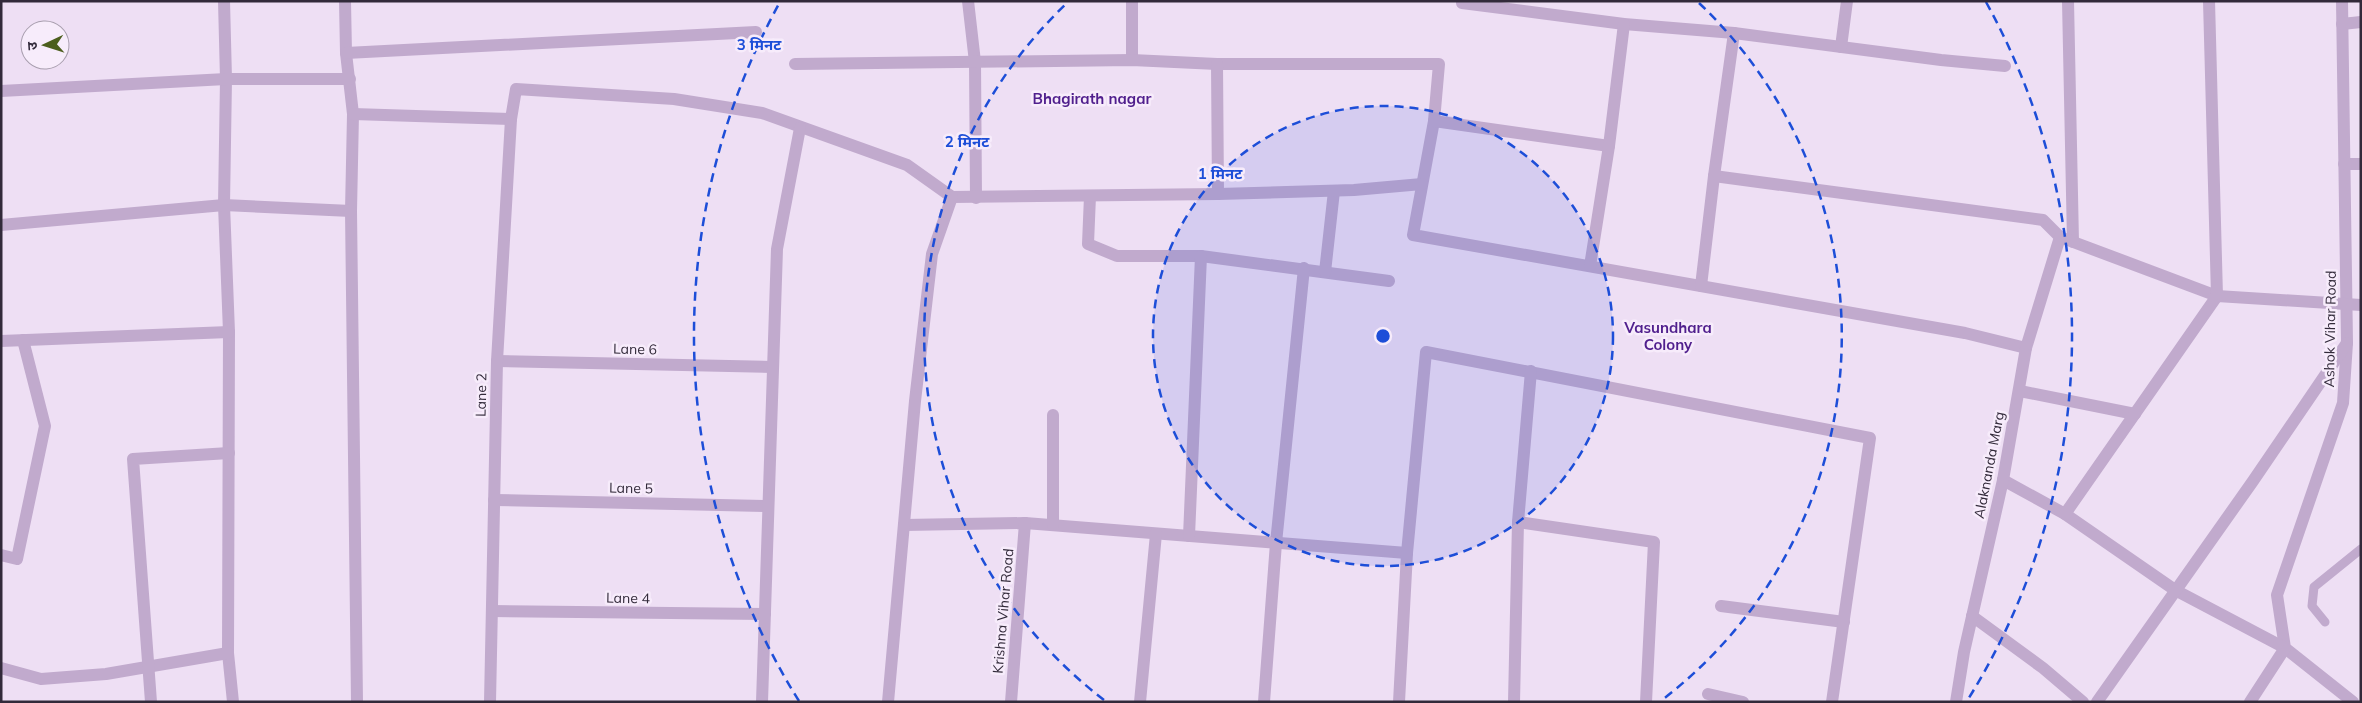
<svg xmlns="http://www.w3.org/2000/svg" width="2362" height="703" font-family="Mulish,'Noto Sans Devanagari',sans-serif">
  <rect width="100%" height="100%" fill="#eedff4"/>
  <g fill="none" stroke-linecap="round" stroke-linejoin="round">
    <polyline stroke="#c1aacd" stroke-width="9" points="2325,622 2312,606 2314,587 2361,549"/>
    <g stroke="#c1aacd" stroke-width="12">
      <polyline points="224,1 226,79 224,205 229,332 228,653 233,702"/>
      <polyline points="345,1 346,53 353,114 351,211 357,702"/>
      <polyline points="968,1 975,62 976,198"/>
      <polyline points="1132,1 1132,60"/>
      <polyline points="2068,1 2073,242"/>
      <polyline points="2342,1 2347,343 2343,403 2277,595 2285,648 2353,702"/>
      <polyline points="1462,3 1624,24 1734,33 1941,60 2005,66"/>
      <polyline points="2342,24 2361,22"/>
      <polyline points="1841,47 1847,1"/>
      <polyline points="346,53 756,32"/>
      <polyline points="795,64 1132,60 1217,64 1439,64 1434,121 1413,235 1965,333 2026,348"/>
      <polyline points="1217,64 1218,194"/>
      <polyline points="1,91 226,79 350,79"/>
      <polyline points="353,114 511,119"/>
      <polyline points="1434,121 1609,146"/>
      <polyline points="2344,164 2361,164"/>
      <polyline points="1714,176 2043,220 2060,237 2217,296 2361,305"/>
      <polyline points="1090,196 1088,244 1117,256 1201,256 1389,281"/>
      <polyline points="1,225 224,205 351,211"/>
      <polyline points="1590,266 1609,146 1624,24"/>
      <polyline points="1325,272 1334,191"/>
      <polyline points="1701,286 1714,176 1734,33"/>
      <polyline points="1,341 229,332"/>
      <polyline points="497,361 773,367"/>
      <polyline points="2020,391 2135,414"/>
      <polyline points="2003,480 2065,514 2175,590 2285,648 2250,702"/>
      <polyline points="494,500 768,506"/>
      <polyline points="2065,514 2217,296 2209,1"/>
      <polyline points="1518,522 1654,542 1646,702"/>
      <polyline points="904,525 1025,523 1407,553"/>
      <polyline points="1053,525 1053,415"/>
      <polyline points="1189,536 1201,256"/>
      <polyline points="1,555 17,559 45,426 23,340"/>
      <polyline points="1721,606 1844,622"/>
      <polyline points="492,611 765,614"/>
      <polyline points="1972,616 2043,668 2083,702"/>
      <polyline points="1,668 41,679 106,674 228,653"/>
      <polyline points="1708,694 1743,702"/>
      <polyline points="151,702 133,459 229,453"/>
      <polyline points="490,702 497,361 511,119 516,89 674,99 762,113 907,165 952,197 1218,194 1354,190 1422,184"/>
      <polyline points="762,702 777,249 800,128"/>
      <polyline points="888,702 915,401 932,254 952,197"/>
      <polyline points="1011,702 1025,523"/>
      <polyline points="1140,702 1156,534"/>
      <polyline points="1264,702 1276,543 1304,268"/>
      <polyline points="1399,702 1407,553 1426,352 1870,438 1832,702"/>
      <polyline points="1514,702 1518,522 1531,371"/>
      <polyline points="1956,702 1964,652 2003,480 2026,348 2060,237"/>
      <polyline points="2097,702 2253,481 2347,343"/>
    </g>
  </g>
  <circle cx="1383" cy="336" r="230" fill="#1d4ed8" fill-opacity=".12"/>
  <g fill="none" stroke="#1d4ed8" stroke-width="2.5" stroke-dasharray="9 6">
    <circle cx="1383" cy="336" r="230"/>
    <path d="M1104 700A459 459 0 0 1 1067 3M1699 3A459 459 0 0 1 1662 700"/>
    <path d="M799 701A689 689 0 0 1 780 2M1986 2A689 689 0 0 1 1967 701"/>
  </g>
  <g text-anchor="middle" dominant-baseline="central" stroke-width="5" stroke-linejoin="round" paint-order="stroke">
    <g font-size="14" fill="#322a3a" stroke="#f7ecfb">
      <text transform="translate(2330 329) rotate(-89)">Ashok Vihar Road</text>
      <text transform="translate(635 349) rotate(1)">Lane 6</text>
      <text transform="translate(481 395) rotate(-89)">Lane 2</text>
      <text transform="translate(1989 465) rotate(-79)">Alaknanda Marg</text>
      <text transform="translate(631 488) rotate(1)">Lane 5</text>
      <text transform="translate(628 598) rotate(1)">Lane 4</text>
      <text transform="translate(1003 611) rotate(-85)">Krishna Vihar Road</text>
    </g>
    <g font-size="15" font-weight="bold" fill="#501f8d" stroke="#f7ecfb">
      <text x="1092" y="98">Bhagirath nagar</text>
      <text x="1668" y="327">Vasundhara<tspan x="1668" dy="17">Colony</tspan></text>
    </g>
  </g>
  <circle cx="1383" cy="336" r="8" fill="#1d4ed8" stroke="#f7ecfb" stroke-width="2.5"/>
  <g font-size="15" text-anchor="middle" font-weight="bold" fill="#1d4ed8" stroke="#f7ecfb" stroke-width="5" stroke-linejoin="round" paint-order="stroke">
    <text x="759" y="50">3 मिनट</text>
    <text x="967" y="147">2 मिनट</text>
    <text x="1220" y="179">1 मिनट</text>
  </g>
  <rect width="2362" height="703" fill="none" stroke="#322a3a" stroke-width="5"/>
  <g transform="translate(45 45) rotate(266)"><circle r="24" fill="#f7ecfb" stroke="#a89eae"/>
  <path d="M0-4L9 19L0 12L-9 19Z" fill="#4c5e1d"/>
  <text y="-8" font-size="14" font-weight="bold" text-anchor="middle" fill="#322a3a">उ</text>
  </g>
</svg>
